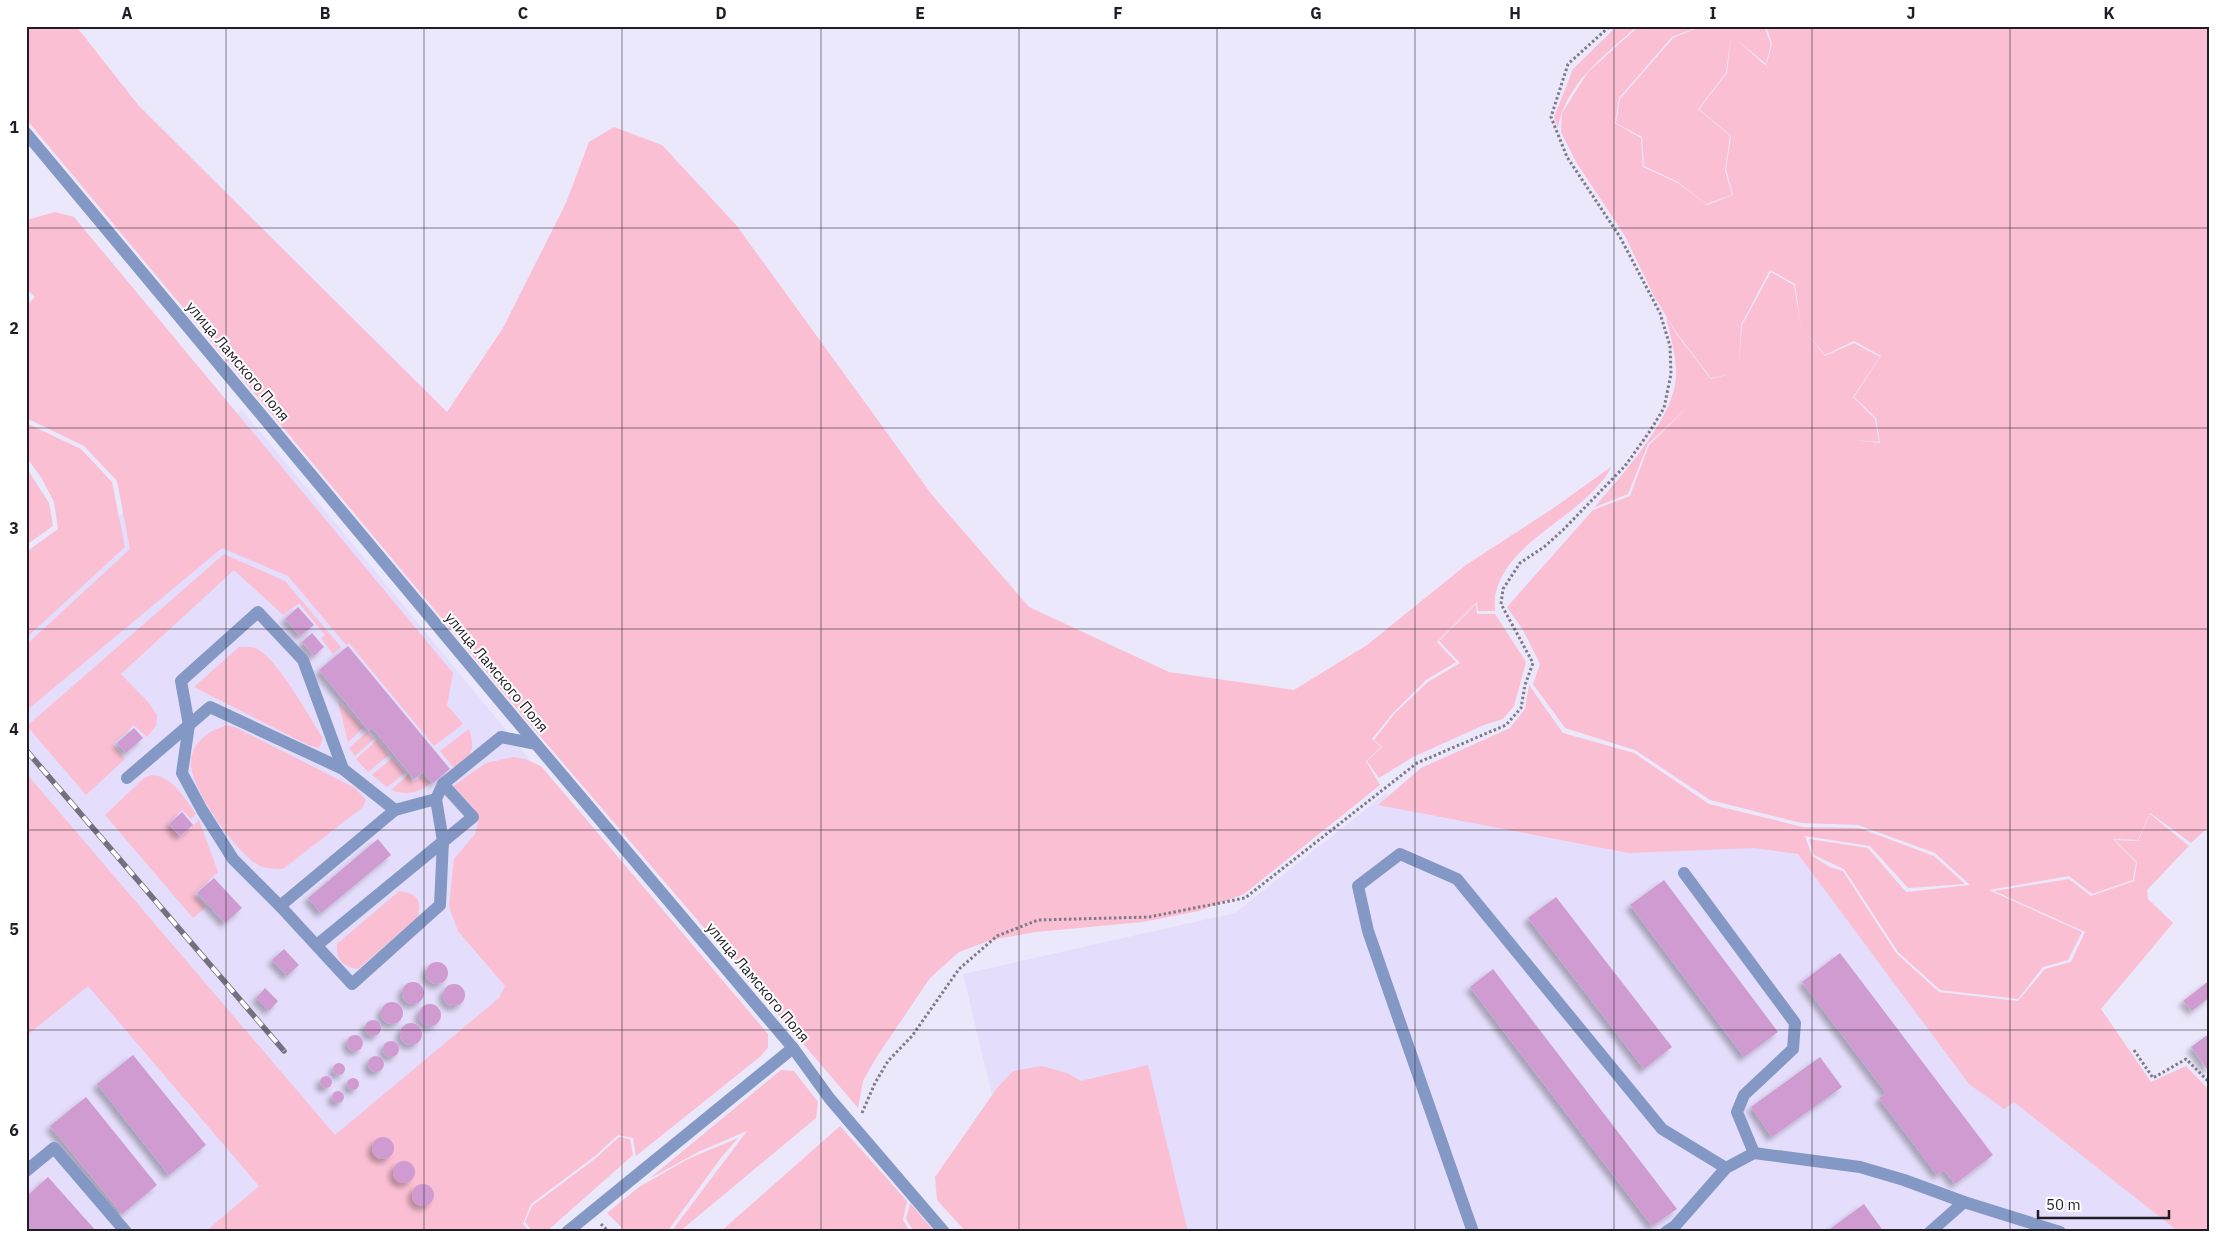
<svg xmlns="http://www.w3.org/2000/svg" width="2236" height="1258" font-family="'IBM Plex Sans',sans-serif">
  <defs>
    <filter id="shadow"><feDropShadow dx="-4.5" dy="4.5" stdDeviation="2.5" flood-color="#0004"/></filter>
  </defs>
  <rect width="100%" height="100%" fill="#ece8fb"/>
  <g fill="#e4ddfb">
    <polygon points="242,410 488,708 745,1027 380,1232 26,825 26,596"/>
    <polygon points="1385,794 1604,836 1802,846 1982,1078 2210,1232 1182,1232 993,1099 963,974 1235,913"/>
    <polygon points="26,831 365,1232 26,1232"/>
  </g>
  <g fill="#fbbfd3" fill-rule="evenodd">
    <path d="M26 26H76L139 106 447 412 503 328 566 203 589 142 614 127 662 145 737 226 932 495 1029 607 1169 672 1294 690 1367 645 1466 565 1552 509 1611 467C1607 477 1600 483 1593 491 1563 523 1507 547 1496 592 1494 597 1495 605 1495 611H1478L1477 602 1437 642 1456 662 1426 680 1393 713 1372 739 1381 747 1366 761 1380 785 1244 894 1199 911 1143 922 1036 932 991 940 959 952 930 978 876 1058 863 1081 858 1108 528 722 26 119Z"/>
    <path d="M1617 26H1637C1605 55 1565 84 1558 128L1554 117 1573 69Z"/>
    <path d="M1639 26H1700L1672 37 1619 98 1615 123 1641 138 1643 167 1678 183 1707 205 1733 195 1726 169 1731 136 1699 109 1727 73 1731 34 1726 73 1698 109 1730 136 1725 170 1732 195 1706 204 1678 182 1644 166 1642 137 1616 123 1620 99 1673 38 1702 26H1764L1771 44 1766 64 1735 38 1766 66 1772 44 1766 26H2210V826L2191 843 2150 813 2138 840 2113 839 2136 862 2133 880 2092 894 2069 876 1989 890 2082 932 2068 960 2043 967 2018 999 1940 990 1898 952 1844 869 1814 855 1809 839 1868 848 1906 892 1970 885 1935 853 1858 825 1801 823 1710 800 1635 750 1565 728 1533 684 1540 664 1523 630 1507 607 1593 510 1630 496 1649 445 1689 406 1648 444 1628 494 1595 507C1621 475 1677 416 1676 373 1676 354 1670 335 1666 316L1677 335 1711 379 1730 374 1711 378 1678 335 1655 298 1625 236 1576 162 1561 132 1562 113 1588 72ZM1770 270 1795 284 1801 327 1794 285 1771 272 1742 325 1739 365 1741 325ZM1803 329 1825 355 1854 341 1881 356 1854 397 1876 418 1880 443 1854 440 1879 442 1875 419 1853 397 1880 357 1854 343 1825 356Z"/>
    <polygon points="55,212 74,217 453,673 447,705 463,724 434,746 349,643 346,645 288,576 222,548 26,711 26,645 130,549 117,481 84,446 26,418 26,306 35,297 26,288 26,223 30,219"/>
    <polygon points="26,423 81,449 112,482 125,547 26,638 26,552 58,529 54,502 41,477 26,457"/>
    <polygon points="26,467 49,503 53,526 26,545"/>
    <polygon points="224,554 285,581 341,647 333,654 321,638 325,635 299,603 283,615 234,570 121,674 148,702 157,715 156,726 147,737 134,725 113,744 125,759 86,795 27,726"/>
    <polygon points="1476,604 1477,614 1495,614 1526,662 1514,706 1503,719 1484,725 1413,757 1379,778 1367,761 1382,747 1374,740 1395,713 1428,682 1460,663 1439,641"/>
    <path d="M239 647C244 647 250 646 255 648 277 657 309 717 323 738L319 748 308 745 194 687Z"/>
    <polygon points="1529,685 1563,733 1634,753 1709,804 1803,827 1859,828 1934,856 1965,884 1908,888 1870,846 1805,836 1812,856 1830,867 1843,871 1896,953 1939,992 2018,1001 2045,969 2071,962 2085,932 1994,891 2069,879 2091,896 2134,881 2137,862 2115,840 2138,841 2150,814 2189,846 2147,890 2148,899 2173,923 2101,1009 2151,1082 2186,1066 2210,1091 2210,1232 2179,1232 2014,1102 2004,1109 1969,1084 1798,854 1754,848 1629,853 1378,805 1421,768 1510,728 1525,709"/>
    <polygon points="338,701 363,728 348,742"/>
    <path d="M227 725 237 728 355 788 366 800 363 807 283 869C275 869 267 869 260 866 238 855 187 785 191 760 194 740 209 731 227 725Z"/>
    <path d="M469 729C476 751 472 755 454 768L440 751Z"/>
    <polygon points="367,732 374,739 355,756 349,748"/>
    <polygon points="377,740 389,755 368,772 356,759"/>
    <polygon points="514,757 525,759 541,766 768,1034 768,1047 761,1056 636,1156 633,1138 618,1135 595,1156 531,1204 523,1224 530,1232 205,1232 259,1186 88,986 26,1036 26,773 335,1135 499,998 505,986 458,931 449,906 454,859 475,834 478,821 473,807 453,786 486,763"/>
    <polygon points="392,758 405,773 387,787 372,775"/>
    <path d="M151 775C173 776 184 798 196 814L191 819 182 810 168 824 180 837 199 820 218 872 194 894 206 907 193 918 105 815 144 778Z"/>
    <path d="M408 775 413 782 422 776 430 783C419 794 405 795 391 790Z"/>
    <path d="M399 891C418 894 421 899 418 917L358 969C342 966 336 960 337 944Z"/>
    <polygon points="1148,1065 1188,1232 966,1232 937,1200 935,1177 997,1088 1013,1071 1042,1066 1067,1073 1081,1081"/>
    <polygon points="781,1070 794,1071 818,1102 816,1118 679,1232 671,1232 747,1131 698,1152 649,1179"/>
    <polygon points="840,1126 907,1201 903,1220 910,1232 720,1232"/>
    <polygon points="619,1137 630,1139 633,1155 546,1232 533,1232 525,1222 532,1206 596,1158"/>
    <polygon points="738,1138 720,1159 667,1232 626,1232 607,1213 639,1187 688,1159"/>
    <polygon points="910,1203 935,1232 914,1232 906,1219"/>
  </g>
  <g fill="#d09bd1" filter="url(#shadow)">
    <polygon points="298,607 314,625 300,636 285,619"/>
    <polygon points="312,633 324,647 314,656 302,642"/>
    <polygon points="348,646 450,769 433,783 423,772 414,779 372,728 369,731 319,670"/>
    <polygon points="134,728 143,738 126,753 117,743"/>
    <polygon points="182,812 193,825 180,836 169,824"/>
    <polygon points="378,839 391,855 321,913 308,898"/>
    <polygon points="214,878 242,908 225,923 197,893"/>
    <polygon points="1664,880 1778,1032 1744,1057 1630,905"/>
    <polygon points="1556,897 1672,1047 1644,1069 1528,918"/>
    <polygon points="284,949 299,965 287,976 272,960"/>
    <polygon points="1840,953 1993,1155 1955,1184 1944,1170 1937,1175 1879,1098 1886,1093 1802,982"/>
    <circle cx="437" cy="973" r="11"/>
    <polygon points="1493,969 1677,1209 1652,1226 1470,987"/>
    <polygon points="2210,980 2210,997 2192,1011 2183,1001"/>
    <circle cx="413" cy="993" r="11"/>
    <circle cx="454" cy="995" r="11"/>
    <polygon points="265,988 278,1001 269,1011 256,998"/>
    <circle cx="392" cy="1013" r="11"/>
    <circle cx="430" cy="1015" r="11"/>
    <circle cx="373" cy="1028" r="8"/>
    <circle cx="411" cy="1034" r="11"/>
    <polygon points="2210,1033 2210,1067 2207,1069 2191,1047"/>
    <circle cx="355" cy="1043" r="8"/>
    <circle cx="391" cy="1049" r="8"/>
    <polygon points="133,1055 206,1145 169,1175 97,1084"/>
    <circle cx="376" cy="1064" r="8"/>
    <polygon points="1820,1057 1842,1087 1772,1137 1751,1107"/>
    <circle cx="339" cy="1069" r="6"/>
    <circle cx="326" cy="1082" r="6"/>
    <circle cx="353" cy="1084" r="6"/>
    <circle cx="338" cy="1097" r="6"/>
    <polygon points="86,1097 157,1185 122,1214 50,1126"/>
    <circle cx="383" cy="1148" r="11"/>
    <circle cx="404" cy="1172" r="11"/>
    <polygon points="48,1177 97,1232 26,1232 26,1197"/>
    <circle cx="423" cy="1195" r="11"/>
    <polygon points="1864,1204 1884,1232 1826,1232"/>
  </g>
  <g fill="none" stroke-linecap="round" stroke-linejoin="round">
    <g stroke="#7d7988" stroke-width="3" stroke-dasharray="2.5 2.5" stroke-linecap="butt">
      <polyline points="2134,1050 2153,1078 2186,1059 2210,1083"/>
      <polyline points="862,1113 875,1083 888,1061 912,1036 959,969 997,936 1038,920 1149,917 1245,898 1417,763 1506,725 1521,708 1525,685 1533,663 1501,604 1503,589 1520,563 1544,547 1563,530 1625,466 1650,431 1664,408 1671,374 1670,346 1660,313 1620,237 1567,157 1551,117 1568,64 1610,26"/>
      <polyline points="601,1224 609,1232"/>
    </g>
    <g stroke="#8398c4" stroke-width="12">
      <polyline points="26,133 536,744 793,1048 830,1099 944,1232"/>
      <polyline points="343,769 303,660 258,612 181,681 189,725 182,773 202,810 233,859 280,906 352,984 440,905 443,841 436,799"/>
      <polyline points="127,778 210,707 343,769 395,810 436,799 443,784 501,737 536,744"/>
      <polyline points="1684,873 1795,1023 1793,1049 1744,1095 1737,1112 1754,1153"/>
      <polyline points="280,906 395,810"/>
      <polyline points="317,945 473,817 443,784"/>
      <polyline points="26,1171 54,1148 126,1232"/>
      <polyline points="567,1232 793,1048"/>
      <polyline points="1473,1232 1368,931 1358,886 1400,854 1457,879 1662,1129 1726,1168"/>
      <polyline points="1666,1232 1675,1226 1726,1168 1754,1153 1860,1167 1904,1180 1964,1202 2060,1232"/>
      <polyline points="1930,1232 1964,1202"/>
    </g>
    <defs>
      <polyline id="rail" points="26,750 284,1051"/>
    </defs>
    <use href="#rail" stroke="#74717f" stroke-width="5.5"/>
    <use href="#rail" stroke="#fff" stroke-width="4" stroke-dasharray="11" stroke-linecap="butt"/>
  </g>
  <path fill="none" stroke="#201d28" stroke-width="1" stroke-opacity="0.55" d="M226 26V1232M424 26V1232M622 26V1232M821 26V1232M1019 26V1232M1217 26V1232M1415 26V1232M1614 26V1232M1812 26V1232M2010 26V1232M26 228H2210M26 428H2210M26 629H2210M26 830H2210M26 1030H2210"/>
  <g text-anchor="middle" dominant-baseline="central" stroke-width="4" stroke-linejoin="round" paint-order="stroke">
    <g font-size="15" fill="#201d28" stroke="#fff">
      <text transform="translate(238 361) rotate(50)">улица Ламского Поля</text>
      <text transform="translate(497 672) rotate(50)">улица Ламского Поля</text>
      <text transform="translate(758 982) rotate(50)">улица Ламского Поля</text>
    </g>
  </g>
  <rect width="2236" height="1258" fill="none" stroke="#ffffff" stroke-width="55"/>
  <path d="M2038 1210v8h131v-8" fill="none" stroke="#201d28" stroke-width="2.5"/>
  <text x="2046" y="1210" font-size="15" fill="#201d28" stroke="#ffffff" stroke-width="4" paint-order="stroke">50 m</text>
  <rect x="28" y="28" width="2180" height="1202" fill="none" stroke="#201d28" stroke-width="2"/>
  <g font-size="16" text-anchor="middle" font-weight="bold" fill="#201d28">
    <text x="127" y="19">A</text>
    <text x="325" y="19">B</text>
    <text x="523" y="19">C</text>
    <text x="721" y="19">D</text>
    <text x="920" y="19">E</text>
    <text x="1118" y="19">F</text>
    <text x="1316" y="19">G</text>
    <text x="1515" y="19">H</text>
    <text x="1713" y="19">I</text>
    <text x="1911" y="19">J</text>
    <text x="2109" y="19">K</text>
    <text x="14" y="133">1</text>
    <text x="14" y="334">2</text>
    <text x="14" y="534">3</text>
    <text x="14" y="735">4</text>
    <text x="14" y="935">5</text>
    <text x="14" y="1136">6</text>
  </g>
</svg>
